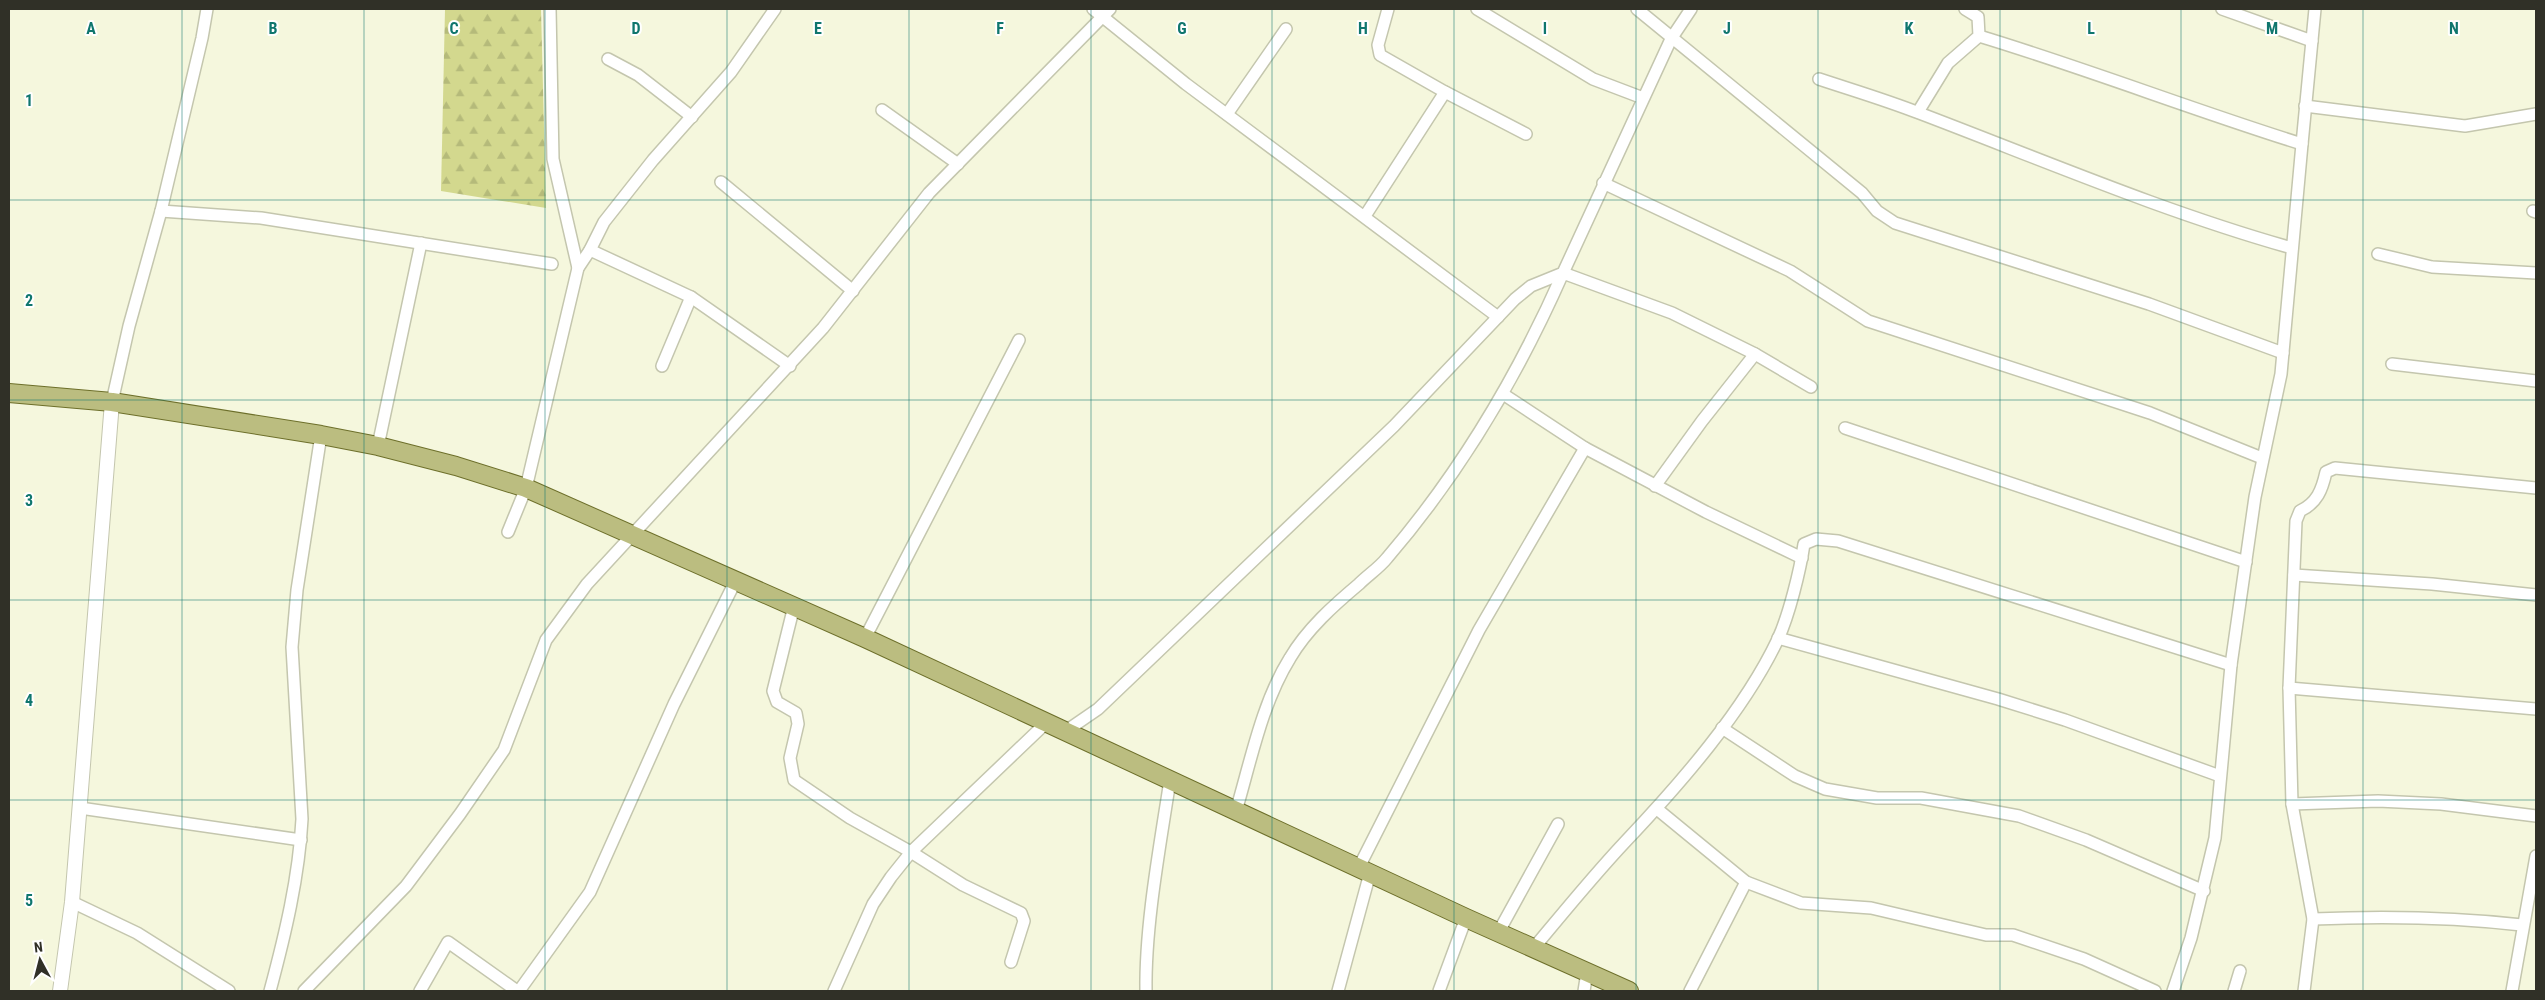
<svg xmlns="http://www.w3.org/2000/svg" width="2545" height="1000" font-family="'Roboto Condensed',sans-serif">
  <defs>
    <pattern id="forest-firs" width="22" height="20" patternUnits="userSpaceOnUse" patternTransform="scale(1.25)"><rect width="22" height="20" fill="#d3d88e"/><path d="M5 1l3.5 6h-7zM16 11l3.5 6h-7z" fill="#b5ba7a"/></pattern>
  </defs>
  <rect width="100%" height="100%" fill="#f5f7dd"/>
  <polygon fill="url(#forest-firs)" points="445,9 541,9 546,208 441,191"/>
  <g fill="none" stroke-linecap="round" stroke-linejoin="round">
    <defs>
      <g id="minor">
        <polyline points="550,9 553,159 578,268"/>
        <polyline points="1093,9 1186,84 1498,317"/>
        <polyline points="1477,9 1593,79 1643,98"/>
        <polyline points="1637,9 1862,193 1877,211 1895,223 2149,304 2283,353"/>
        <polyline points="2222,9 2312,41"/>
        <path d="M1979 36C2088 69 2193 110 2302 144L2281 374 2255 497 2231 665 2215 838 2191 938 2173 991"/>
        <polyline points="608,59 638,75 692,117"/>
        <path d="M1819 79C1852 90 1886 100 1919 113 2043 160 2164 212 2292 248"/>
        <polyline points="1445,92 1526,134"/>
        <polyline points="2305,106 2465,126 2536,114"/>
        <polyline points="882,110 958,164"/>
        <polyline points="1918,112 1948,63 1979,36 1978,17 1965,9"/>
        <polyline points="1227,114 1286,29"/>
        <polyline points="2302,144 2315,9"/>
        <polyline points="721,182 853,291"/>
        <polyline points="1603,183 1790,271 1868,321 2150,413 2262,458"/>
        <polyline points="161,211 261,218 552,264"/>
        <polyline points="2533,211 2536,212"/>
        <polyline points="1365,216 1445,92 1380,55 1378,45 1388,9"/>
        <polyline points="590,250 691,297 790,366"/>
        <polyline points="2378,254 2432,267 2536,273"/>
        <polyline points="2392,364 2536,381"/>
        <polyline points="662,366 691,297"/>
        <polyline points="1503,394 1585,448 1706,512 1802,558"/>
        <polyline points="112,402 129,326 161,211 202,38 207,9"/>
        <polyline points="1845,428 2246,562"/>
        <polyline points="378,446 421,243"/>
        <polyline points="1655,486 1702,421 1755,354"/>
        <polyline points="508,532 526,488 578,268 590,250 604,222 653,160 731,72 775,9"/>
        <polyline points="2294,575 2432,584 2536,595"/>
        <polyline points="794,606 773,691 777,702 796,713 798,724 790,758 794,780 850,818 911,852 963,885 1021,913 1024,921 1011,962"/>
        <polyline points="865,638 1019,340"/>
        <polyline points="1778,638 1998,699 2065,720 2220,776"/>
        <polyline points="2289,688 2536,709"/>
        <polyline points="1722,728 1795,776 1825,789 1877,798 1921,798 2019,816 2086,840 2204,891"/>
        <polyline points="1066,731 1098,709 1394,426 1515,299 1531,286 1563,273 1671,39 1691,9"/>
        <polyline points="2292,804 2378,801 2441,804 2536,816"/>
        <polyline points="80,808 301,840"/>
        <polyline points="1657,809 1746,882 1801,903 1871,908 1986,935 2013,935 2084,959 2155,991"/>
        <path d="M1236 811C1251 760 1262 703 1290 658 1307 629 1334 605 1359 584 1368 575 1379 568 1387 558 1460 473 1518 375 1563 273L1672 313 1755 354 1811 387"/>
        <polyline points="1359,867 1479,630 1585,448"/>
        <polyline points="72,902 137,933 229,991"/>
        <path d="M2313 919C2383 916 2452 917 2522 925"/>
        <polyline points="1498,933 1558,824"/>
        <path d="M1533 949C1563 913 1593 876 1625 842 1679 785 1744 711 1778 639 1789 615 1800 571 1804 544L1816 539 1838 541 2231 665"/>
        <path d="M270 991C285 935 299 877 302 819L292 647 297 590 321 435"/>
        <polyline points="304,991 406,886 460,814 504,750 546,640 587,584 823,328 929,193 1110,9"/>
        <polyline points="420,991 448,942 517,991"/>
        <polyline points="519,991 590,892 674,704 736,580"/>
        <polyline points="834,991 873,904 891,877 911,852 1047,722"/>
        <path d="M1146 991C1145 925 1160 846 1170 780"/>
        <polyline points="1338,991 1370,873"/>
        <polyline points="1439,991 1466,918"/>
        <polyline points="1584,991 1587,972"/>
        <polyline points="1690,991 1746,882"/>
        <polyline points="2234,991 2240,971"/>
        <path d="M2304 991 2313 919 2292 804 2289 688 2296 521 2300 511C2317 503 2322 490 2326 472L2335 468 2536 488"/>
        <polyline points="2512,991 2536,856"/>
      </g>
      <polyline id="tertiary" points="60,991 72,902 112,402"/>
      <polyline id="primary" points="9,393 112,402 321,435 378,446 456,466 526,488 865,638 1466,918 1629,991"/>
    </defs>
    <use href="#minor" stroke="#c4c6ae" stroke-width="14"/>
    <use href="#tertiary" stroke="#c4c6ae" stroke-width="16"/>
    <use href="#primary" stroke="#6d6f2a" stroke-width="20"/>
    <use href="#minor" stroke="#fff" stroke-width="11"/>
    <use href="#tertiary" stroke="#fff" stroke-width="14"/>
    <use href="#primary" stroke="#bbbd80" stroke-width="18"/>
  </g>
  <path fill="none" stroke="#0f766e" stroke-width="1" stroke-opacity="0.55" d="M182 9V991M364 9V991M545 9V991M727 9V991M909 9V991M1091 9V991M1272 9V991M1454 9V991M1636 9V991M1818 9V991M2000 9V991M2181 9V991M2363 9V991M9 200H2536M9 400H2536M9 600H2536M9 800H2536"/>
  <g font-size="16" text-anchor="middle" font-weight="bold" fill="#0f766e" stroke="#fff" stroke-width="4" stroke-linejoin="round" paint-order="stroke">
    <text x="91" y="34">A</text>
    <text x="273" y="34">B</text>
    <text x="454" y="34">C</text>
    <text x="636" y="34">D</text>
    <text x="818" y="34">E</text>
    <text x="1000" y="34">F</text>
    <text x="1182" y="34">G</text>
    <text x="1363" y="34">H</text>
    <text x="1545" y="34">I</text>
    <text x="1727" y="34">J</text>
    <text x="1909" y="34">K</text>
    <text x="2091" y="34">L</text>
    <text x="2272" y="34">M</text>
    <text x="2454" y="34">N</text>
    <text x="29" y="106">1</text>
    <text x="29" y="306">2</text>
    <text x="29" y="506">3</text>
    <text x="29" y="706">4</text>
    <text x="29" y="906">5</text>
  </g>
  <rect width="2545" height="1000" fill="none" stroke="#303027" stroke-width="20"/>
  <g transform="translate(40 960) rotate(353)" stroke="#ffffff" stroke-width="4" paint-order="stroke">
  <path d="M0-4L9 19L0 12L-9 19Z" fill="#303027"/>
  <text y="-8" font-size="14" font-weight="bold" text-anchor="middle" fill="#303027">N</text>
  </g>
</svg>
